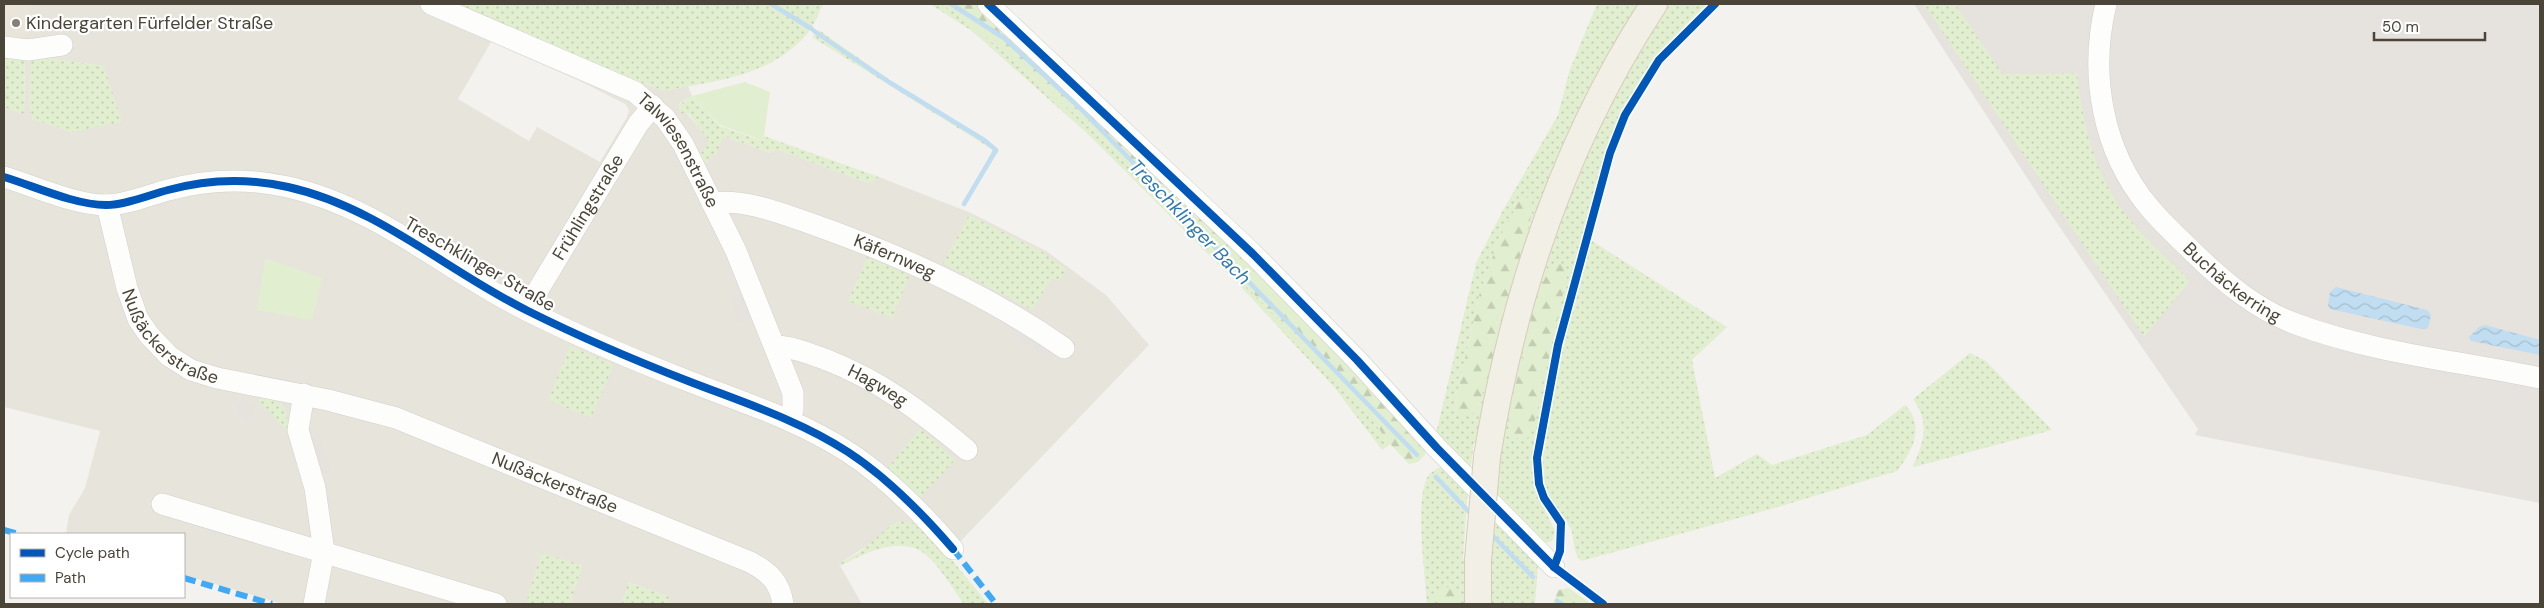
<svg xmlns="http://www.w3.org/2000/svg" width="2544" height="608" font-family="'DM Sans',sans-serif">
  <defs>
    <pattern id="grass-dots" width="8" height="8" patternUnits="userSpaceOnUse" patternTransform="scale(1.25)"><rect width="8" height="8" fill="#e1eecf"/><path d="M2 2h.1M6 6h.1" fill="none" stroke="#c3cdb2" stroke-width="1.8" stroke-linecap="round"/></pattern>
    <pattern id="forest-firs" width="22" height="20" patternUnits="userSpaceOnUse" patternTransform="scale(1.25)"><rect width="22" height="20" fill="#e1eecf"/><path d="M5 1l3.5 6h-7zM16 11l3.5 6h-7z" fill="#c3cdb2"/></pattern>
    <pattern id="water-waves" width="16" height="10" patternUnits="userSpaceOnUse" patternTransform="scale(1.25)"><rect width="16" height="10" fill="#c0ddf1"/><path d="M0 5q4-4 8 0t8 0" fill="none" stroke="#a6bfcf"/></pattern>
  </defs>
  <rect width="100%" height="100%" fill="#f4f2ee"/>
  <path fill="#e7e4dc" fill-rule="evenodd" d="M4 4H447L655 88 667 90 688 86 692 96 679 104 710 141 712 154 715 156 723 136 770 153 776 149 869 183 879 177 971 213 1046 251 1106 295 1149 345 956 546 874 541 839 564 862 604H667L669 597 629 582 622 604H570L582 565 526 603 529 604H283L184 575V534H66L69 515 85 488 100 431 4 407V107L24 114 25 59ZM491 42 580 81 625 104 629 110 627 117 600 162 537 127 529 141 458 99ZM31 56 104 66 72 132 32 119ZM964 226 1032 310 989 286Z"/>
  <polygon fill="#e6e2de" points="1914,4 2540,4 2540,503 2195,435 2198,429 2046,207"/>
  <polygon fill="#eae5da" points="4,4 30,4 25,44 4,42"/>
  <g fill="url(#grass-dots)" fill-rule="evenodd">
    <path d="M447 4H823C818 14 814 26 807 34 771 76 717 81 667 90L655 88Z"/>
    <polygon points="930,4 942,4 969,22 1100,136 1360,403 1390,444 1382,450 1334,387 1242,288 1089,135 972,31"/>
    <path d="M1597 4H1644L1613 58 1477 443H1474L1470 472 1436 434 1476 263 1502 212 1558 115 1570 69ZM1530 197 1533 209 1508 293 1458 413 1455 403 1480 292 1500 237Z"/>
    <path d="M1665 4H1709C1684 27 1658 51 1641 80 1612 126 1600 177 1585 229 1566 299 1550 368 1536 439L1533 461 1536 492 1555 531 1552 541 1546 543 1493 495 1525 314 1597 125Z"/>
    <path d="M1924 4H1955L2003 74 2077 73C2082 117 2091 160 2115 199 2134 230 2165 255 2190 281L2144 337Z"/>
    <polygon points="819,30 890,80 999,150 965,206 962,205 993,150 812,37"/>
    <polygon points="4,56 25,59 24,114 4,107"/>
    <polygon points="31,56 104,66 122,122 72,132 32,119 29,103"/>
    <polygon points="692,96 720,126 760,140 764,136 879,177 869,183 776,149 770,153 724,136 715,156 712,155 708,163 704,163 700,155 709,141 688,113 681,113 679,110 679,105"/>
    <polygon points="969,215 1044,253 1067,270 1058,281 1052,278 1032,310 943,263"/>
    <path d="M1589 239 1727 327 1692 360 1715 478 1757 454 1772 465 1867 435 1905 405C1926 426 1912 452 1897 471L1771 509 1581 561C1572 552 1575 540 1571 529 1564 513 1549 504 1544 487 1537 462 1547 429 1552 404 1562 348 1575 294 1589 239Z"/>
    <polygon points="867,257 910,275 892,318 848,301"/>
    <polygon points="570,346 614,364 591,418 548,400"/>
    <path d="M1970 353 1986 361 2052 430 1914 467 1913 465C1925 442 1929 421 1913 399Z"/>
    <path d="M261 396C282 401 288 405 288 429H284L268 410 258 402Z"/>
    <polygon points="920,428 955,460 919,499 887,469"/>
    <path d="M1442 467 1468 487 1463 559H1468L1467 604H1460L1459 595 1435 590 1429 604H1427C1425 576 1415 501 1427 478 1430 472 1436 469 1442 467Z"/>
    <polygon points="1493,515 1538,565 1535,604 1486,604"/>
    <path d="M896 521 913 523 943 549 988 604H964C953 589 935 558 919 550 894 538 863 554 841 566L839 564 858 553Z"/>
    <polygon points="541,553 582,565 570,604 526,603"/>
    <polygon points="628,582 670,597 667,604 622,604"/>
  </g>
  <g fill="url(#forest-firs)">
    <polygon points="942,4 979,4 1188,199 1426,443 1425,455 1418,462 1409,464 1390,444 1360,403 1100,136 969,22"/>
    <polygon points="1530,197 1533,209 1478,410 1470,415 1458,413 1455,403 1480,292 1500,237 1520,199"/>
    <polygon points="1554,264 1561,264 1568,271 1533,429 1526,440 1512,437 1507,423 1531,316 1548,268"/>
    <polygon points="1444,587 1453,588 1459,595 1460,604 1429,604 1435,590"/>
    <polygon points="1569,588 1591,604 1553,604 1558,590"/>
  </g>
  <g fill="#e1eecf">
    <polygon points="745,82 770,92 764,136 761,140 720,125 692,96"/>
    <polygon points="265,258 322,278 312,320 257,310"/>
  </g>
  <g fill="#e6e3df">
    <polygon points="1959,4 1972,4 2004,47 1995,54"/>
    <polygon points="2156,4 2269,4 2215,200 2155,183 2157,177 2144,173 2155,134 2133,127 2136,114 2126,111"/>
    <polygon points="2208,277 2221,288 2457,369 2456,375 2311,344 2290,336 2234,305 2203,283"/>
    <polygon points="742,293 752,317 740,323 730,298"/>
    <polygon points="1019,326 1056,351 1049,361 1012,335"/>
    <polygon points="2307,363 2318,365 2302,441 2291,439"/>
    <polygon points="241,398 256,407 251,421 235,416"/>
    <polygon points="319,433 332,472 322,476 308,437"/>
  </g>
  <g fill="url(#water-waves)">
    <polygon points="2336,287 2427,310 2431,315 2428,328 2421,329 2330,309 2328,305 2330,292"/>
    <polygon points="2485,325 2540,340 2540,355 2471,341 2469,337 2479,327"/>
  </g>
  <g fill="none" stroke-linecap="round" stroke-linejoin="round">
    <g stroke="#c0ddf1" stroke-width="4.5">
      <polyline points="771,4 812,29"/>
      <polyline points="951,4 1004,38 1081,109 1417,455"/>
      <polyline points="814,31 889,82 984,140 996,150 964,204"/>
      <polyline points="1436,477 1472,515"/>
      <polyline points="1490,533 1533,577"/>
      <polyline points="1557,601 1562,604"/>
    </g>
    <defs>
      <g id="minor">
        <path id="s1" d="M431 4 635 92 665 118 683 144 736 251 793 393V409L790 420"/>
        <polyline points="988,4 1253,254 1357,360 1437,448 1554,567"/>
        <path id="s2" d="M2106 4C2089 74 2102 151 2149 207 2163 224 2179 238 2194 253 2224 282 2257 310 2296 324 2374 353 2459 361 2540 378"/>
        <polyline points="4,47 28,50 62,45"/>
        <path d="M4 177C34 186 75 205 106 205 126 205 149 195 168 190 208 179 248 178 288 187 378 207 447 271 528 311 580 337 634 360 688 381 742 402 799 420 848 452 888 478 922 513 953 549"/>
        <path id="s3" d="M712 203C747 199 779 213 812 224 900 255 987 294 1064 348"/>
        <path id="s4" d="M107 205 127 288 138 319 149 335 169 356 191 370 217 378 328 400 396 418 750 562C769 572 780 582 783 604"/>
        <path id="s5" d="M526 310 638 124 653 106"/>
        <path id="s6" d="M776 346C794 347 810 354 827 360 881 381 923 413 967 450"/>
        <polyline points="304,394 298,430 315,488 324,552 314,604"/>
        <polyline points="162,504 496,604"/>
      </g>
      <g id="major">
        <path d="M1487 457C1513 296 1564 141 1654 4"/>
        <polyline points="1478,560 1478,604"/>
      </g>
    </defs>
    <use href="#minor" stroke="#d2d0cb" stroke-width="22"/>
    <use href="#major" stroke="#d6cebb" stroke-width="28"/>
    <use href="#minor" stroke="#fdfdfc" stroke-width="21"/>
    <use href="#major" stroke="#f2efe6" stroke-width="26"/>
    <defs>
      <polyline id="major-bridge" points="1478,560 1487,457"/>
    </defs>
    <use href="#major-bridge" stroke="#d6cebb" stroke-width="28" stroke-linecap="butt"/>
    <use href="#major-bridge" stroke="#f2efe6" stroke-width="26"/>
    <g stroke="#3fa9f5" stroke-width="6" stroke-dasharray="12 6" stroke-linecap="butt">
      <polyline points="4,530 19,534"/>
      <polyline points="953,549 996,604"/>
      <polyline points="184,578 272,604"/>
    </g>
    <defs>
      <g id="cycleway">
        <polyline points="988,4 1253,254 1357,360 1437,448 1554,567 1603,604"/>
        <path d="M4 177C34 186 75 205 106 205 126 205 149 195 168 190 208 179 248 178 288 187 378 207 447 271 528 311 580 337 634 360 688 381 742 402 799 420 848 452 888 478 922 513 953 549"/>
        <polyline points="1554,567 1560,551 1561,523 1544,498 1539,484 1537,458 1558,345 1610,153 1625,115 1659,60 1715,4"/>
      </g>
    </defs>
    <use href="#cycleway" stroke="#fff" stroke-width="11"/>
    <use href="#cycleway" stroke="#0057b8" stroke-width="8"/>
  </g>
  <circle fill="#868178" stroke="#fff" stroke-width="2" cx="16" cy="23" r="5"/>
  <g text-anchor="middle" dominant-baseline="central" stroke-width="4.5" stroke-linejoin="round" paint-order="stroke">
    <g font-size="18" fill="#4b4439" stroke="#fff" text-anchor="start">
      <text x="26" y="23">Kindergarten Fürfelder Straße</text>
    </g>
    <g font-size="18" fill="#4b4439" stroke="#fff">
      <text stroke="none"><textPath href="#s1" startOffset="296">Talwiesenstraße</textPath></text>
      <text stroke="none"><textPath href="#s5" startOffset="120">Frühlingstraße</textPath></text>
      <text stroke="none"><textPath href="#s3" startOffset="192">Käfernweg</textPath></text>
      <text transform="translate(480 264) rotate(30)">Treschklinger Straße</text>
      <text stroke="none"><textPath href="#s2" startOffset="328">Buchäckerring</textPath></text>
      <text stroke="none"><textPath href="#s4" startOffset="154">Nußäckerstraße</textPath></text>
      <text stroke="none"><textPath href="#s6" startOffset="110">Hagweg</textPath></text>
      <text stroke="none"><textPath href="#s4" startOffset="575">Nußäckerstraße</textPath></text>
    </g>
    <g font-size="19" font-style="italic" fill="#2e7ab2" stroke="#fff">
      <text transform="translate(1190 222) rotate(46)">Treschklinger Bach</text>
    </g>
  </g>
  <rect width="2544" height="608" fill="none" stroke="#4b4439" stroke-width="10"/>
  <rect x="10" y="533" width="175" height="65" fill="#ffffff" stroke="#b7b4b0"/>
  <rect x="20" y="549" width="25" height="8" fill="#0057b8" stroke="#b7b4b0"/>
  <text x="55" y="558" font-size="15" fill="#4b4439">Cycle path</text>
  <rect x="20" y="574" width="25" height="8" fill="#3fa9f5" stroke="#b7b4b0"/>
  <text x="55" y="583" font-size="15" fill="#4b4439">Path</text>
  <path d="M2374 32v8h111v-8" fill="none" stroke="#4b4439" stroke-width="2.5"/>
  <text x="2382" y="32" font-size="15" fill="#4b4439" stroke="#ffffff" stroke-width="4" paint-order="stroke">50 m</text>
</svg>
